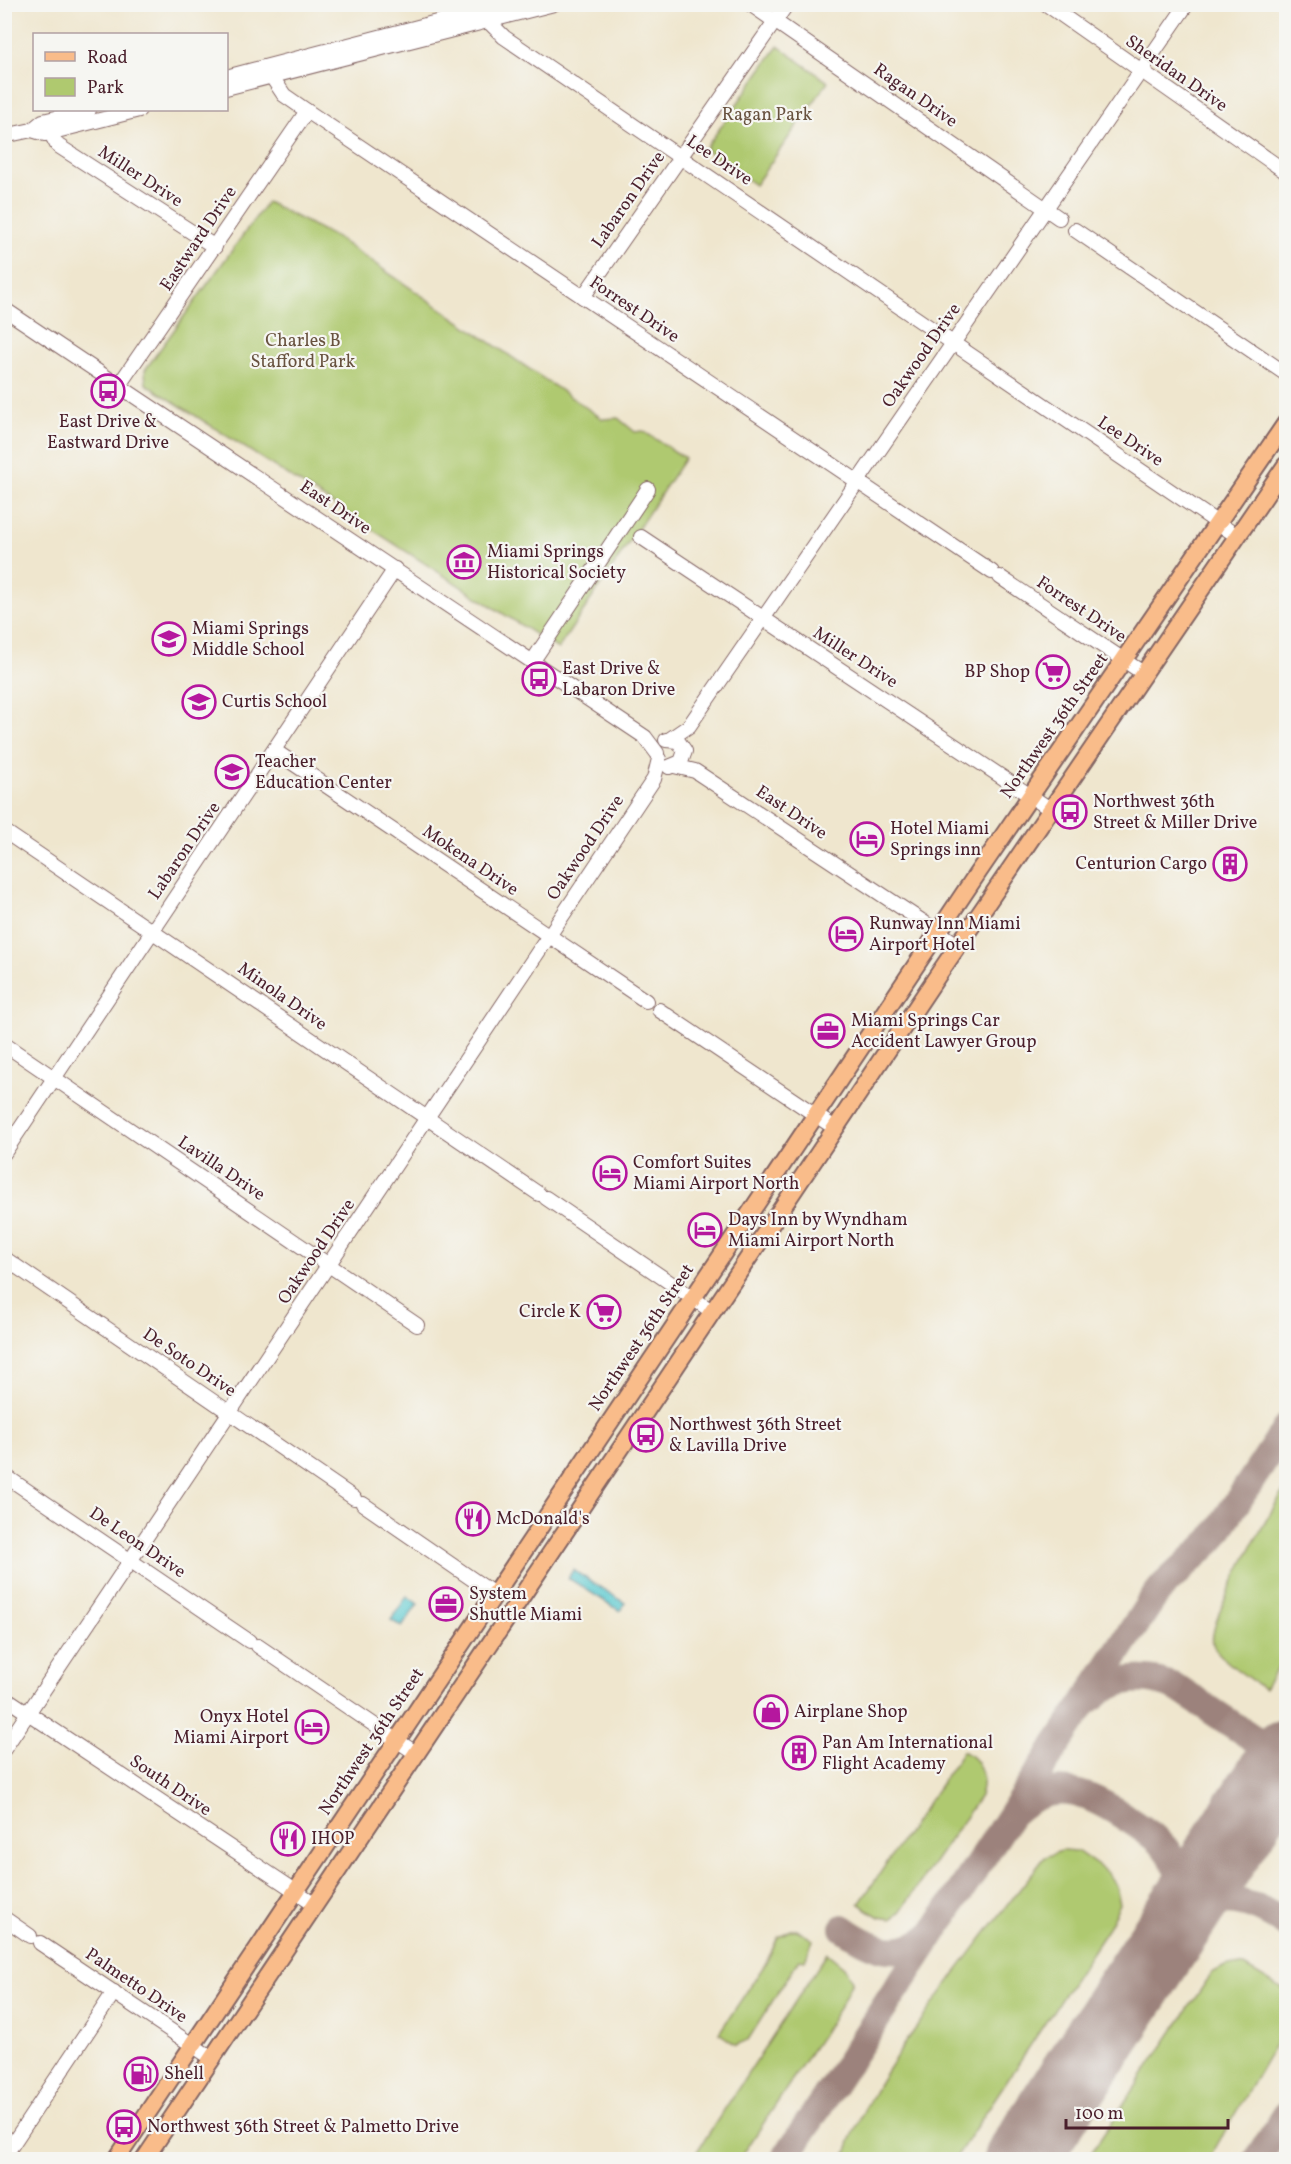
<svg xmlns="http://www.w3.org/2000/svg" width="1291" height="2164" font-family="Vollkorn,serif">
  <rect width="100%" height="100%" fill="#f6f6f2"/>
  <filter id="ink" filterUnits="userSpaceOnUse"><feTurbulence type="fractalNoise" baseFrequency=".0167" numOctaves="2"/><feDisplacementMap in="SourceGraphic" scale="12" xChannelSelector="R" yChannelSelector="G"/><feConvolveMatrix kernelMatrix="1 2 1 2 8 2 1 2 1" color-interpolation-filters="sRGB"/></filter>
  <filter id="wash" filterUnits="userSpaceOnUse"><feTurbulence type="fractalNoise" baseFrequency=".008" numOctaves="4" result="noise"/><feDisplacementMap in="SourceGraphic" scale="24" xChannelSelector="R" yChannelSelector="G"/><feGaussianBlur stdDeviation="1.35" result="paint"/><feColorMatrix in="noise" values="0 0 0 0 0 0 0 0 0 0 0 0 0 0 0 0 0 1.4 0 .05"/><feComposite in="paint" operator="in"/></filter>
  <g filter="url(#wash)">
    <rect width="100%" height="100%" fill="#efe6ce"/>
    <g fill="#afc96f" stroke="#7c744d" stroke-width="1.5">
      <polygon points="778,46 828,82 755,185 705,149"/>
      <polygon points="267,202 337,238 603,419 618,418 635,432 643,431 685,458 558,649 146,384 145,370"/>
      <path d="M1286 1488V1656L1264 1689C1251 1679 1218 1659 1213 1644 1206 1621 1271 1511 1286 1488Z"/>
      <path d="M963 1751C982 1761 986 1776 980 1796L900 1912 892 1919 879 1917 859 1904Z"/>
      <path d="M1063 1850 1077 1851 1108 1873 1116 1886 1120 1904 1106 1931 955 2159H844C859 2111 887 2069 916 2028 957 1969 1001 1913 1045 1857Z"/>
      <polygon points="790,1930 797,1930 813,1940 805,1960 799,1959 748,2040 736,2045 719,2033 766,1963 778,1937"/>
      <polygon points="827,1953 844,1967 852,1981 840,2007 740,2159 692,2159"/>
      <polygon points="1227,1965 1244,1966 1283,1989 1286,1997 1286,2025 1209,2159 1087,2159 1212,1973"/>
    </g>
    <g fill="#5ccad0" stroke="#53747e" stroke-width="1.5">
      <polygon points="573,1570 625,1603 620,1611 568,1578"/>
      <polygon points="407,1596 418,1604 402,1627 391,1620"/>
    </g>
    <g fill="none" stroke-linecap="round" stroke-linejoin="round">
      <g stroke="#9c827c" stroke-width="28">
        <path d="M1089 1700C1115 1676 1148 1674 1179 1689L1286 1760"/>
        <path d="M1015 1811C1055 1774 1094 1796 1131 1821 1149 1833 1168 1845 1176 1866 1185 1892 1178 1918 1165 1941"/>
        <path d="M843 1928C872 1949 902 1961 932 1934"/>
        <path d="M1170 1934C1208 1891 1241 1894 1286 1924"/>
        <polyline points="784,2160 1152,1600 1163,1586 1212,1540 1286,1428"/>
        <polyline points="1257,2160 1286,2115"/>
      </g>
      <polyline stroke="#9c827c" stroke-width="74" points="1021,2160 1286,1756"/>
    </g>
  </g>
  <g filter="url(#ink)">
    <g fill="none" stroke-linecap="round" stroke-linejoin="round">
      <defs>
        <g id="minor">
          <polyline points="750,4 1059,218"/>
          <polyline points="1046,4 1286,172"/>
          <polyline points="488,21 504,37 932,329"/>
          <polyline points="266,68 284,95 307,111 992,572"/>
          <polyline points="226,77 506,4"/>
          <polyline points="226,88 554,4"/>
          <polyline points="32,130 45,134 139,110"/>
          <polyline points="50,132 57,145 215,247"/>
          <polyline points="4,136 32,130 43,121 89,110"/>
          <polyline points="1075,230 1286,374"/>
          <polyline points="583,297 787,4"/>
          <polyline points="4,309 645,737 657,753"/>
          <polyline points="944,337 1237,536"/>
          <polyline points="119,385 307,111"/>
          <polyline points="641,537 1050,809"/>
          <polyline points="1000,577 1143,673"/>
          <polyline points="532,662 648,489"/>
          <polyline points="670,739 689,726 1187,4"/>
          <polyline points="666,740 678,741 685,751 681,762 669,767"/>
          <polyline points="275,751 646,1001"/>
          <polyline points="674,766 695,771 958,945"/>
          <polyline points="4,831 539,1194"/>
          <polyline points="659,1010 835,1128"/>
          <polyline points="4,1044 417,1325"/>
          <polyline points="4,1153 395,569"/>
          <polyline points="546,1198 713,1312"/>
          <polyline points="4,1258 354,1498"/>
          <polyline points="4,1475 249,1641"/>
          <polyline points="363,1504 494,1594"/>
          <polyline points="258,1646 417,1754"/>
          <polyline points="4,1697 315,1904"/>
          <polyline points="4,1749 654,779 659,759"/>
          <polyline points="4,1918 30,1936"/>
          <polyline points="40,1943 213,2059"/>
          <polyline points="4,2157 114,1992"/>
        </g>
        <g id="major">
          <polyline points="116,2160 979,871 1286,423"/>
          <polyline points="144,2160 940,972 1286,465"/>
        </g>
      </defs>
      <use href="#minor" stroke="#846564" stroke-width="16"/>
      <use href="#major" stroke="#846564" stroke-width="20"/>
      <use href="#minor" stroke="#fff" stroke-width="14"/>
      <use href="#major" stroke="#f9bc8a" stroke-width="16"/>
    </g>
  </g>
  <defs>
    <symbol id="bus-ring" viewBox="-11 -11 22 22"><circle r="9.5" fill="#f6f6f2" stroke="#b5179e" stroke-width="1.5"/><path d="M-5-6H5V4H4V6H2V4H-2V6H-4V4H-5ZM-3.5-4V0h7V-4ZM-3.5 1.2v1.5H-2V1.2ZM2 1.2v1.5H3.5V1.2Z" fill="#b5179e"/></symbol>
    <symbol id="museum-ring" viewBox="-11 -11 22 22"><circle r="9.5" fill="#f6f6f2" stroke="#b5179e" stroke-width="1.5"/><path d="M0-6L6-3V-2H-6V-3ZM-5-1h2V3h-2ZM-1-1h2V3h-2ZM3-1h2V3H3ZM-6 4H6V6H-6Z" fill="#b5179e"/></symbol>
    <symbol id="school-ring" viewBox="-11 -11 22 22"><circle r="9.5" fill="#f6f6f2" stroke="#b5179e" stroke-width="1.5"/><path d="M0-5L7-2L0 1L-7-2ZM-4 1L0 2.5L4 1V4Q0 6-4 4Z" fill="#b5179e"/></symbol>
    <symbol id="supermarket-ring" viewBox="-11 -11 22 22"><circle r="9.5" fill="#f6f6f2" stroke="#b5179e" stroke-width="1.5"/><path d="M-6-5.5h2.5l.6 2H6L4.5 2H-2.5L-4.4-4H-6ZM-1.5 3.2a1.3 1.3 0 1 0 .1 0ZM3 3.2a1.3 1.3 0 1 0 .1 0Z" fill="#b5179e"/></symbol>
    <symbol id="hotel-ring" viewBox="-11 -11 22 22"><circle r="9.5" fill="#f6f6f2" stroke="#b5179e" stroke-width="1.5"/><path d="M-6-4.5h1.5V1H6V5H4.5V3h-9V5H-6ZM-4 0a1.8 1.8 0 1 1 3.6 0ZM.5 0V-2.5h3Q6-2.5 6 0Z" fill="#b5179e"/></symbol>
    <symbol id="building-ring" viewBox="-11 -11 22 22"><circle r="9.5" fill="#f6f6f2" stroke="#b5179e" stroke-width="1.5"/><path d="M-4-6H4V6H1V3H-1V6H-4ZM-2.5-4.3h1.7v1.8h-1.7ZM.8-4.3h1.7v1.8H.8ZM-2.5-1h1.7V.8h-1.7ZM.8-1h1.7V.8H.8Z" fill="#b5179e"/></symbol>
    <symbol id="office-ring" viewBox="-11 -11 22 22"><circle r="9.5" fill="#f6f6f2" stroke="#b5179e" stroke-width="1.5"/><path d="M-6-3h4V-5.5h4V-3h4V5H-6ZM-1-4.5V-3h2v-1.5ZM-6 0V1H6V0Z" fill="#b5179e"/></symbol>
    <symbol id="restaurant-ring" viewBox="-11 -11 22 22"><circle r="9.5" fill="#f6f6f2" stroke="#b5179e" stroke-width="1.5"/><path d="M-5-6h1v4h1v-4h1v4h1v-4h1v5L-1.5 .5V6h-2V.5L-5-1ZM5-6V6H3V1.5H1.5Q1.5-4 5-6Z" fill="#b5179e"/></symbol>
    <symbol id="shop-ring" viewBox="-11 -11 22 22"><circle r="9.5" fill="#f6f6f2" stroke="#b5179e" stroke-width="1.5"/><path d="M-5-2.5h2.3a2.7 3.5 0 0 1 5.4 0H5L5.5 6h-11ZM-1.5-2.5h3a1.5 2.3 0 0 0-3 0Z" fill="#b5179e"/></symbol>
    <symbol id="fuel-ring" viewBox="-11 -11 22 22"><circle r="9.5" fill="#f6f6f2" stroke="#b5179e" stroke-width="1.5"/><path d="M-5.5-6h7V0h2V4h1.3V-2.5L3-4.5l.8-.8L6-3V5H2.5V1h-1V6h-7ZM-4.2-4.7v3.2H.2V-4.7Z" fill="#b5179e"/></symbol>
  </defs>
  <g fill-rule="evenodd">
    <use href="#bus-ring" x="89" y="372" width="38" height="38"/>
    <use href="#museum-ring" x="445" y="543" width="38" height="38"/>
    <use href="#school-ring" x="150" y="620" width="38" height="38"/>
    <use href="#supermarket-ring" x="1034" y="653" width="38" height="38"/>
    <use href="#bus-ring" x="520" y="660" width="38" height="38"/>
    <use href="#school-ring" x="180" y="683" width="38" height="38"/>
    <use href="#school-ring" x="213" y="753" width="38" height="38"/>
    <use href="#bus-ring" x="1051" y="793" width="38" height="38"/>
    <use href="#hotel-ring" x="848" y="820" width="38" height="38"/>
    <use href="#building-ring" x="1211" y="845" width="38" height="38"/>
    <use href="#hotel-ring" x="827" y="915" width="38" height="38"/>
    <use href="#office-ring" x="809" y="1012" width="38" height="38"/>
    <use href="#hotel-ring" x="591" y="1154" width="38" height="38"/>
    <use href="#hotel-ring" x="686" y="1211" width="38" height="38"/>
    <use href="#supermarket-ring" x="585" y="1293" width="38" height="38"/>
    <use href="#bus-ring" x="627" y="1416" width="38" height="38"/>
    <use href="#restaurant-ring" x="454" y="1500" width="38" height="38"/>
    <use href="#office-ring" x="427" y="1585" width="38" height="38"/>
    <use href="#shop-ring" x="752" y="1693" width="38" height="38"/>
    <use href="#hotel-ring" x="293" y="1708" width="38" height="38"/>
    <use href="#building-ring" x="780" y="1734" width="38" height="38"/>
    <use href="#restaurant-ring" x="269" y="1820" width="38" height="38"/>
    <use href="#fuel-ring" x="122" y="2055" width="38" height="38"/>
    <use href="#bus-ring" x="105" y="2108" width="38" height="38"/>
  </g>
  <g text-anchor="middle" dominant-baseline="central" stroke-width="4.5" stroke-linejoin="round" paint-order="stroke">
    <g font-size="18" fill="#4a1f2b" stroke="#f6f6f2">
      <text transform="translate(1176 74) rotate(35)">Sheridan Drive</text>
      <text transform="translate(915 96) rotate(35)">Ragan Drive</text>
      <text transform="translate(719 161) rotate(34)">Lee Drive</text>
      <text transform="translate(140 177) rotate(33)">Miller Drive</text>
      <text transform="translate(629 200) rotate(-55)">Labaron Drive</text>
      <text transform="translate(199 239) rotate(-56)">Eastward Drive</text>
      <text transform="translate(634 310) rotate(34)">Forrest Drive</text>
      <text transform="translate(922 356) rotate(-55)">Oakwood Drive</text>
      <text transform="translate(1130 442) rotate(34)">Lee Drive</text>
      <text transform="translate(335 508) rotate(34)">East Drive</text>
      <text transform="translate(1081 610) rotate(34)">Forrest Drive</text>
      <text transform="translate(855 658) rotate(33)">Miller Drive</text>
      <text transform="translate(1055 726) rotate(-55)">Northwest 36th Street</text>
      <text transform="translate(791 813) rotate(34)">East Drive</text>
      <text transform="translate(586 848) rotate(-56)">Oakwood Drive</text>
      <text transform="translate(185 851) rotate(-56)">Labaron Drive</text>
      <text transform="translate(470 861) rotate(34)">Mokena Drive</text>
      <text transform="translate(282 997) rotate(35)">Minola Drive</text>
      <text transform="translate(221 1169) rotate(34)">Lavilla Drive</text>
      <text transform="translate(317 1252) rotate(-56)">Oakwood Drive</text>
      <text transform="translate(642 1338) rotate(-56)">Northwest 36th Street</text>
      <text transform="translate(189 1363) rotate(34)">De Soto Drive</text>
      <text transform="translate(137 1543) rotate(34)">De Leon Drive</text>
      <text transform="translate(372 1742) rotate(-56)">Northwest 36th Street</text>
      <text transform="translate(170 1786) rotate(34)">South Drive</text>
      <text transform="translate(136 1986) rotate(34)">Palmetto Drive</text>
    </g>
    <g font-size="18" fill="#68523f" stroke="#f6f6f2">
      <text x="767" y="115">Ragan Park</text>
      <text x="303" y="341">Charles B<tspan x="303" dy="21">Stafford Park</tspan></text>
    </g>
    <g font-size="18" fill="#4a1f2b" stroke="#f6f6f2" text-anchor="start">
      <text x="108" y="422" text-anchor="middle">East Drive &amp;<tspan x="108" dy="21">Eastward Drive</tspan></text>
      <text x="487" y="552">Miami Springs<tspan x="487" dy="21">Historical Society</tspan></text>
      <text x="192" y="629">Miami Springs<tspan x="192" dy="21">Middle School</tspan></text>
      <text x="562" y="669">East Drive &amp;<tspan x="562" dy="21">Labaron Drive</tspan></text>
      <text x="1030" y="672" text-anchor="end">BP Shop</text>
      <text x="222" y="702">Curtis School</text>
      <text x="255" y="762">Teacher<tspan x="255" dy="21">Education Center</tspan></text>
      <text x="1093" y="802">Northwest 36th<tspan x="1093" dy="21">Street &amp; Miller Drive</tspan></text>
      <text x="890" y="829">Hotel Miami<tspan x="890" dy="21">Springs inn</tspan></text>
      <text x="1207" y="864" text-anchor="end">Centurion Cargo</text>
      <text x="869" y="924">Runway Inn Miami<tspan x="869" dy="21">Airport Hotel</tspan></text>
      <text x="851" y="1021">Miami Springs Car<tspan x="851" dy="21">Accident Lawyer Group</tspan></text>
      <text x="633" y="1163">Comfort Suites<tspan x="633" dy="21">Miami Airport North</tspan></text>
      <text x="728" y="1220">Days Inn by Wyndham<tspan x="728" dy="21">Miami Airport North</tspan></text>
      <text x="581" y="1312" text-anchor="end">Circle K</text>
      <text x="669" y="1425">Northwest 36th Street<tspan x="669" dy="21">&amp; Lavilla Drive</tspan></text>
      <text x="496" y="1519">McDonald's</text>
      <text x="469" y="1594">System<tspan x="469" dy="21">Shuttle Miami</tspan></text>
      <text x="794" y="1712">Airplane Shop</text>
      <text x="289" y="1717" text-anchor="end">Onyx Hotel<tspan x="289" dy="21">Miami Airport</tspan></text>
      <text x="822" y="1743">Pan Am International<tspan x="822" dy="21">Flight Academy</tspan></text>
      <text x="311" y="1839">IHOP</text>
      <text x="164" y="2074">Shell</text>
      <text x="147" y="2127">Northwest 36th Street &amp; Palmetto Drive</text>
    </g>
  </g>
  <rect width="1291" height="2164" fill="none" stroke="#f6f6f2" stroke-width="24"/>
  <rect x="33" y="33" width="195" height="78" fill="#f6f6f2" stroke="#b1a0a2" stroke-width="1.5"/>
  <rect x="45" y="52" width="30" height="9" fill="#f9bc8a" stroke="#b1a0a2" stroke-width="1.5"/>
  <text x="87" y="63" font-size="18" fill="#4a1f2b">Road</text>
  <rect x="45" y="78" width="30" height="18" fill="#afc96f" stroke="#b1a0a2" stroke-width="1.5"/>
  <text x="87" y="93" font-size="18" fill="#4a1f2b">Park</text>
  <path d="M1066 2119v9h162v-9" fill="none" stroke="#4a1f2b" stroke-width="3"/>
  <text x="1075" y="2119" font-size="18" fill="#4a1f2b" stroke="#f6f6f2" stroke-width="4.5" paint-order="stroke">100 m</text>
</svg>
